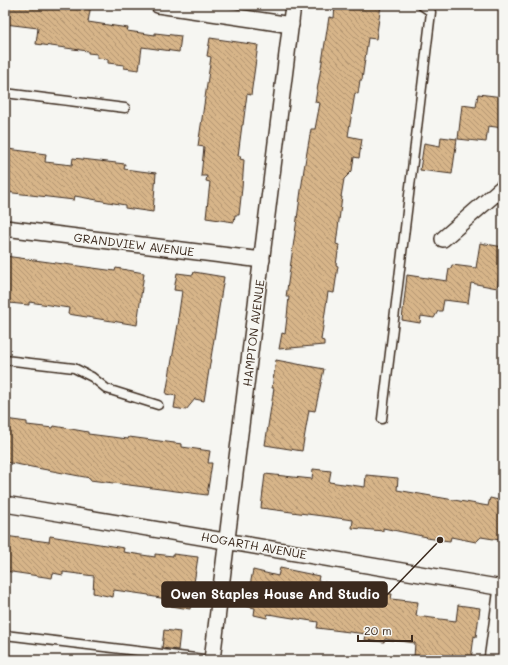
<svg xmlns="http://www.w3.org/2000/svg" width="508" height="665" font-family="Mali,sans-serif">
  <defs>
    <pattern id="building-back-hatch" width="6" height="6" patternUnits="userSpaceOnUse"><rect width="6" height="6" fill="#d7b589"/><path d="M-1 5l2 2M0 0l6 6M5-1l2 2" fill="none" stroke="#b0936f"/></pattern>
  </defs>
  <rect width="100%" height="100%" fill="#f6f6f2"/>
  <filter id="ink" filterUnits="userSpaceOnUse"><feTurbulence type="fractalNoise" baseFrequency=".025" numOctaves="2"/><feDisplacementMap in="SourceGraphic" scale="8" xChannelSelector="R" yChannelSelector="G"/><feConvolveMatrix kernelMatrix="1 2 1 2 8 2 1 2 1" color-interpolation-filters="sRGB"/></filter>
  <g filter="url(#ink)">
    <g fill="url(#building-back-hatch)" stroke="#3b2a1e">
      <polygon points="5,5 91,5 88,22 128,28 127,31 155,35 155,33 181,36 179,52 142,47 139,70 124,68 124,65 108,63 108,59 97,58 97,54 88,53 88,51 36,44 38,28 5,24"/>
      <polygon points="335,5 381,5 376,39 368,38 362,80 360,80 358,94 355,93 348,136 362,139 359,158 354,157 352,171 344,179 341,197 342,197 336,244 339,245 336,265 338,266 334,293 328,292 321,340 324,341 324,345 279,349 282,333 285,334 287,317 289,297 286,297 304,169 311,129 315,129 320,103 315,102 322,62 329,17 334,18"/>
      <polygon points="210,38 258,45 251,95 247,94 243,125 242,125 238,156 241,156 240,159 244,160 242,188 239,215 235,215 234,222 206,218 210,182 206,181 207,176 201,176 204,147 198,146 211,57 207,56"/>
      <polygon points="478,94 503,97 503,128 488,126 486,142 458,139 462,105 476,107"/>
      <polygon points="441,137 457,139 452,174 420,170 424,143 440,146"/>
      <polygon points="8,149 46,154 45,162 72,165 73,158 125,164 124,169 156,173 153,212 125,208 125,205 75,196 74,200 5,192 5,169"/>
      <polygon points="480,243 503,247 503,256 497,288 471,283 468,303 444,300 442,311 438,311 434,318 421,316 420,323 402,320 407,275 447,281 449,269 451,269 452,265 476,268"/>
      <polygon points="5,256 115,271 116,268 144,273 137,325 68,314 69,308 29,302 29,305 9,303 9,299 5,299"/>
      <polygon points="194,272 224,277 204,401 195,399 186,410 174,408 176,396 166,394 179,319 178,319 182,291 174,290 177,273 193,275"/>
      <polygon points="276,360 324,369 315,411 309,410 302,451 265,445 274,388 272,388"/>
      <polygon points="5,419 27,422 27,425 53,428 54,426 88,432 88,434 128,439 129,437 182,444 182,447 210,451 208,463 212,463 207,495 90,480 90,478 5,462"/>
      <polygon points="313,469 331,471 329,482 365,487 366,475 398,478 397,490 488,506 490,498 503,501 503,515 500,540 481,537 476,542 451,537 450,541 426,538 427,537 383,528 383,531 352,528 353,520 261,508 265,474 312,479"/>
      <polygon points="5,536 49,542 50,536 124,548 123,552 155,557 155,554 173,556 173,554 198,557 190,609 171,606 172,600 149,596 149,595 114,590 113,597 93,593 94,576 63,572 63,575 53,573 52,578 5,571"/>
      <polygon points="280,568 319,576 318,581 346,586 346,587 392,594 391,599 418,602 416,616 456,621 458,605 480,608 476,637 474,636 471,660 434,660 414,657 415,643 385,639 384,642 365,640 366,634 317,628 318,622 268,614 267,618 254,615 255,608 246,606 253,570 278,576"/>
      <polygon points="164,630 180,632 178,650 162,648"/>
    </g>
    <g fill="none" stroke-linecap="round" stroke-linejoin="round">
      <defs>
        <g id="service">
          <polyline points="5,93 125,108"/>
          <polyline points="5,360 74,368 92,377 107,389 158,405"/>
          <polyline points="382,419 431,12 421,5"/>
          <polyline points="5,635 212,660"/>
        </g>
        <g id="minor">
          <polyline points="158,5 291,25"/>
          <polyline points="5,228 262,260"/>
          <polyline points="443,239 503,187"/>
          <polyline points="5,504 503,588"/>
          <polyline points="212,660 293,5"/>
          <polyline points="492,660 502,588"/>
        </g>
      </defs>
      <use href="#service" stroke="#3b2a1e" stroke-width="11"/>
      <use href="#minor" stroke="#3b2a1e" stroke-width="18"/>
      <use href="#service" stroke="#f6f6f2" stroke-width="8"/>
      <use href="#minor" stroke="#f6f6f2" stroke-width="15"/>
    </g>
  </g>
  <g text-anchor="middle" dominant-baseline="central" stroke-width="3" stroke-linejoin="round" paint-order="stroke">
    <g font-size="12" fill="#3b2a1e" stroke="#f6f6f2">
      <text transform="translate(134 244) rotate(7)">GRANDVIEW AVENUE</text>
      <text transform="translate(253 333) rotate(-83)">HAMPTON AVENUE</text>
      <text transform="translate(254 545) rotate(10)">HOGARTH AVENUE</text>
    </g>
  </g>
  <path fill="none" stroke="#3b2a1e" stroke-width="1.5" d="M440 540L387 595"/>
  <circle fill="#3b2a1e" stroke="#f6f6f2" stroke-width="1.5" cx="440" cy="540" r="4"/>
  <rect fill="#3b2a1e" stroke="#3b2a1e" stroke-width="1.5" x="162" y="582" width="225" height="25" rx="4"/>
  <g font-size="13" text-anchor="middle" font-weight="bold" fill="#fff">
    <text x="275" y="599">Owen Staples House And Studio</text>
  </g>
  <rect width="508" height="665" fill="none" stroke="#f6f6f2" stroke-width="20"/>
  <rect x="10" y="10" width="488" height="645" fill="none" stroke="#3b2a1e" stroke-width="1.5" filter="url(#ink)"/>
  <path d="M358 635v6h54v-6" fill="none" stroke="#3b2a1e" stroke-width="2"/>
  <text x="364" y="635" font-size="12" fill="#3b2a1e" stroke="#f6f6f2" stroke-width="3" paint-order="stroke">20 m</text>
</svg>
